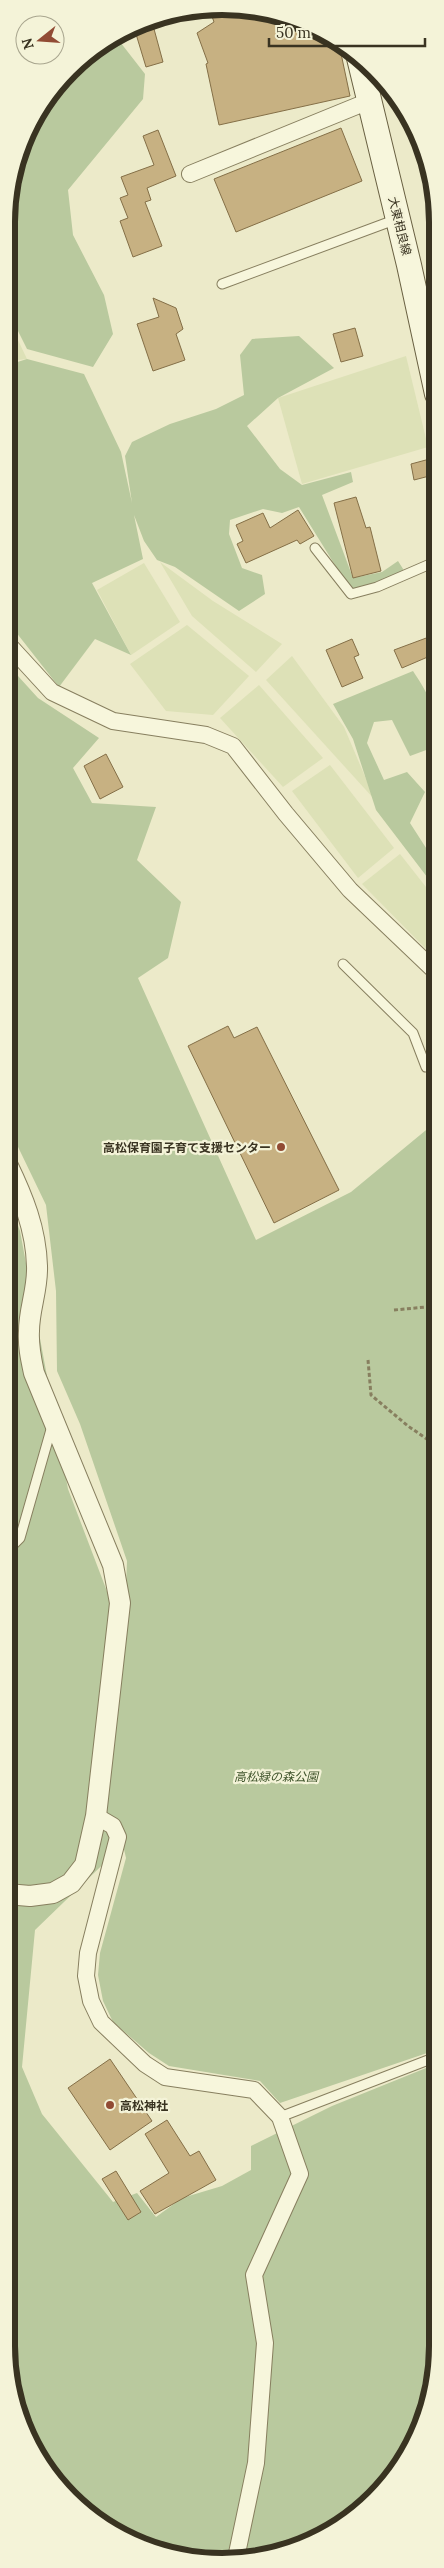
<svg xmlns="http://www.w3.org/2000/svg" width="444" height="2568" font-family="Lora,'Noto Sans JP',serif">
  <rect width="100%" height="100%" fill="#eceac9"/>
  <g fill="#dde1b7">
    <polygon points="8,319 27,359 8,361"/>
    <polygon points="406,356 428,447 302,484 278,398"/>
    <polygon points="160,562 213,601 282,644 256,672 192,616"/>
    <polygon points="144,563 180,622 131,655 97,590"/>
    <polygon points="187,625 249,676 213,715 166,711 130,664"/>
    <polygon points="292,656 344,727 375,800 266,680"/>
    <polygon points="259,685 323,758 283,787 220,718"/>
    <polygon points="330,765 394,848 358,878 292,791"/>
    <polygon points="400,854 437,901 435,958 362,884"/>
  </g>
  <g fill="#b9c99e">
    <polygon points="117,38 145,74 143,99 68,190 73,235 104,295 113,334 93,367 27,349 8,311 8,194 35,114 90,51"/>
    <polygon points="299,336 334,368 278,398 247,426 280,469 302,485 351,472 353,482 322,495 353,578 382,572 398,561 405,572 380,586 353,591 343,578 299,507 282,513 263,509 230,520 229,534 242,568 262,575 265,594 239,611 175,567 157,560 144,541 134,515 143,559 92,583 131,655 95,639 59,687 8,622 8,365 27,359 84,374 121,452 132,503 125,456 132,442 170,424 216,409 244,395 240,355 252,339"/>
    <polygon points="8,665 38,698 99,738 73,768 92,803 156,807 137,860 181,902 168,958 138,978 256,1240 351,1192 437,1121 436,2050 280,2103 260,2081 169,2066 149,2053 113,2022 103,2001 98,1975 100,1953 126,1858 123,1845 35,1930 22,2067 42,2114 113,2202 137,2193 156,2217 182,2198 222,2186 251,2170 251,2146 332,2106 436,2064 436,2374 415,2442 364,2508 291,2550 208,2561 139,2545 69,2498 23,2428 6,2346 7,1196 20,1231 68,1489 124,1636 127,1561 80,1424 57,1371 56,1291 46,1205 7,1124"/>
    <path d="M413 671C434 703 437 711 429 749L410 756 392 720 374 722 367 743 384 780 407 772 425 792 410 823 437 865V890L376 810 353 739 333 704Z"/>
  </g>
  <g fill="#c7b182" stroke="#846f47">
    <polygon points="250,8 317,28 339,44 350,96 219,125 206,64 208,63 197,33 214,22 210,11"/>
    <polygon points="154,29 163,62 146,67 136,34"/>
    <polygon points="341,128 362,181 236,232 214,179"/>
    <polygon points="158,130 176,176 147,188 151,200 145,202 162,246 133,257 120,221 128,218 120,198 128,195 121,177 154,165 143,136"/>
    <polygon points="153,298 176,308 183,329 176,334 185,360 153,371 137,324 159,317"/>
    <polygon points="355,328 363,356 341,362 333,334"/>
    <polygon points="437,457 437,474 414,480 411,464"/>
    <polygon points="356,497 366,528 370,527 381,571 353,578 334,503"/>
    <polygon points="298,510 314,536 300,544 297,540 246,563 237,544 243,541 236,525 263,513 270,528"/>
    <polygon points="437,634 437,653 402,668 394,650"/>
    <polygon points="352,639 359,655 354,657 363,678 342,687 326,650"/>
    <polygon points="106,754 123,787 100,799 84,766"/>
    <polygon points="228,1026 234,1038 257,1027 339,1190 274,1223 188,1046"/>
    <polygon points="110,2059 152,2121 110,2150 68,2088"/>
    <polygon points="167,2120 190,2156 199,2151 216,2180 155,2214 140,2191 169,2173 145,2134"/>
    <polygon points="116,2171 141,2212 128,2220 102,2179"/>
  </g>
  <g fill="none" stroke-linecap="round" stroke-linejoin="round">
    <defs>
      <g id="service">
        <polyline points="222,284 397,219"/>
        <polyline points="315,548 351,594 377,587 437,561"/>
        <polyline points="343,964 413,1033 426,1067 437,1064"/>
        <polyline points="7,1551 20,1538 52,1426"/>
        <polyline points="280,2117 436,2057"/>
      </g>
      <g id="minor">
        <polyline points="366,89 382,80"/>
        <polyline points="190,174 369,101"/>
        <polyline points="8,644 52,692 113,721 206,735 233,746 286,814 350,890 437,973"/>
        <polyline points="96,1816 113,1826 118,1837 88,1953 86,1976 91,2001 101,2022 145,2064 165,2077 254,2090 280,2117 300,2174 254,2275 265,2343 256,2463 236,2558"/>
      </g>
      <path id="tertiary" d="M7 1894 30 1896 53 1893 71 1883 85 1865 96 1816 120 1603 113 1565 34 1373C31 1359 28 1346 29 1331 29 1309 38 1289 37 1266 36 1229 23 1197 7 1164"/>
      <polyline id="secondary" points="359,58 409,265 437,394"/>
    </defs>
    <use href="#service" stroke="#877f5f" stroke-width="11"/>
    <use href="#minor" stroke="#877f5f" stroke-width="18"/>
    <use href="#tertiary" stroke="#877f5f" stroke-width="22"/>
    <use href="#secondary" stroke="#696042" stroke-width="26"/>
    <g stroke="#877f5f" stroke-width="3" stroke-dasharray="4 2.5" stroke-linecap="butt">
      <polyline points="394,1310 437,1306"/>
      <polyline points="368,1360 371,1395 408,1426 437,1446"/>
    </g>
    <use href="#service" stroke="#f7f6dc" stroke-width="9"/>
    <use href="#minor" stroke="#f7f6dc" stroke-width="16"/>
    <use href="#tertiary" stroke="#f7f6dc" stroke-width="20"/>
    <use href="#secondary" stroke="#f7f6dc" stroke-width="24"/>
  </g>
  <g fill="#914b34" stroke="#f4f3d8" stroke-width="2">
    <circle cx="281" cy="1147" r="5"/>
    <circle cx="110" cy="2105" r="5"/>
  </g>
  <g text-anchor="middle" dominant-baseline="central" stroke-width="4.5" stroke-linejoin="round" paint-order="stroke">
    <g font-size="12" fill="#393321" stroke="#f4f3d8">
      <text transform="translate(400 226) rotate(76)">大東相良線</text>
    </g>
    <g font-size="12" font-weight="bold" fill="#393321" stroke="#f4f3d8" text-anchor="end">
      <text x="271" y="1147">高松保育園子育て支援センター</text>
      <text x="120" y="2105" text-anchor="start">高松神社</text>
    </g>
    <g font-size="12" font-style="italic" fill="#3e532a" stroke="#f4f3d8">
      <text x="276" y="1776">高松緑の森公園</text>
    </g>
  </g>
  <path d="M0 0H444V2568H0ZM222 15H222A207 207 0 0 1 429 222V2346A207 207 0 0 1 222 2553H222A207 207 0 0 1 15 2346V222A207 207 0 0 1 222 15Z" fill="#f4f3d8" fill-rule="evenodd"/>
  <path fill="none" stroke="#393321" stroke-width="6" d="M222 15H222A207 207 0 0 1 429 222V2346A207 207 0 0 1 222 2553H222A207 207 0 0 1 15 2346V222A207 207 0 0 1 222 15Z"/>
  <g transform="translate(40 40) rotate(253)"><circle r="24" fill="#f4f3d8" stroke="#a9a68f"/>
  <path d="M0-4L9 19L0 12L-9 19Z" fill="#914b34"/>
  <text y="-8" font-size="14" font-weight="bold" text-anchor="middle" fill="#393321">N</text>
  </g>
  <path d="M269 38v8h156v-8" fill="none" stroke="#393321" stroke-width="2.5"/>
  <text x="276" y="38" font-size="15" fill="#393321" stroke="#f4f3d8" stroke-width="4" paint-order="stroke">50 m</text>
</svg>
